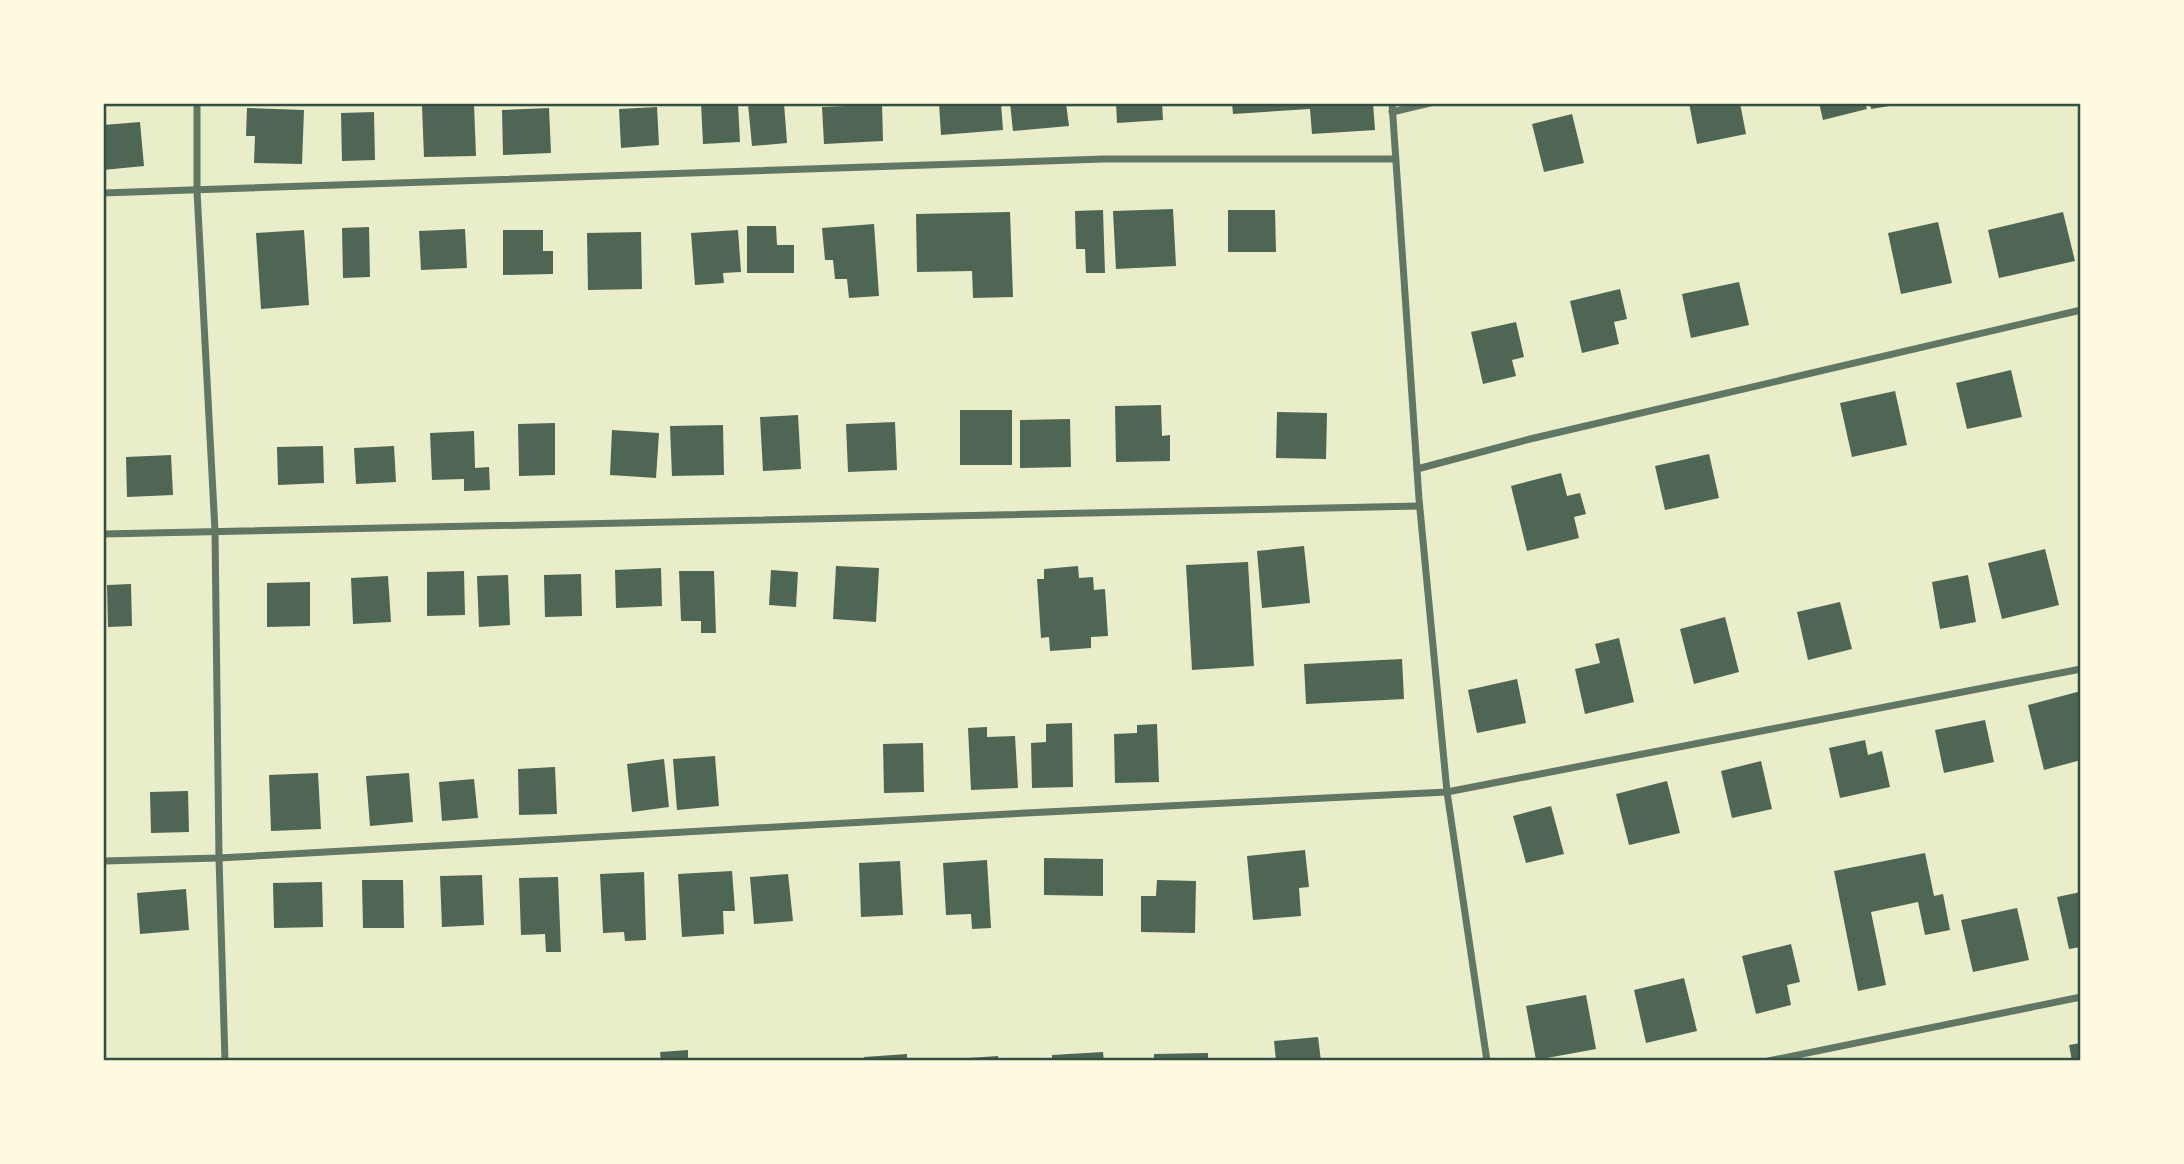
<svg xmlns="http://www.w3.org/2000/svg" width="2184" height="1164" font-family="Ubuntu,sans-serif">
  <rect width="100%" height="100%" fill="#e9edc9"/>
  <g fill="#4f6655">
    <polygon points="701,103 738,103 740,142 703,144"/>
    <polygon points="784,103 787,143 752,146 748,104"/>
    <polygon points="845,103 882,103 883,141 824,144 822,107 846,106"/>
    <polygon points="939,103 1001,103 1003,130 941,135"/>
    <polygon points="1010,103 1066,103 1069,126 1013,131"/>
    <polygon points="1116,103 1162,103 1163,120 1117,123"/>
    <polygon points="1232,103 1373,103 1375,130 1312,134 1310,109 1233,114"/>
    <polygon points="1689,103 1740,103 1746,134 1697,144"/>
    <polygon points="1819,103 1865,103 1867,109 1823,120"/>
    <polygon points="1870,103 1896,103 1896,105 1871,109"/>
    <polygon points="474,104 476,156 424,157 422,106"/>
    <polygon points="657,107 659,145 621,148 619,109"/>
    <polygon points="247,108 304,110 302,164 254,163 255,136 246,136"/>
    <polygon points="549,108 551,153 503,155 502,110"/>
    <polygon points="374,112 375,160 342,161 341,113"/>
    <polygon points="1572,114 1584,163 1544,172 1532,124"/>
    <polygon points="140,122 144,166 103,170 103,125"/>
    <polygon points="1173,209 1176,266 1116,269 1113,211"/>
    <polygon points="1103,210 1105,273 1086,273 1085,249 1076,249 1075,211"/>
    <polygon points="1228,210 1275,210 1276,252 1228,252"/>
    <polygon points="1010,212 1013,297 973,298 972,271 917,272 916,214"/>
    <polygon points="2063,212 2075,261 1999,278 1988,230"/>
    <polygon points="1938,222 1952,283 1901,294 1888,233"/>
    <polygon points="874,224 879,296 849,298 847,279 835,279 833,260 825,260 822,228"/>
    <polygon points="747,226 776,226 777,245 794,245 794,273 747,273"/>
    <polygon points="369,227 370,277 343,278 342,228"/>
    <polygon points="465,229 467,268 421,270 419,231"/>
    <polygon points="304,230 309,305 261,309 256,233"/>
    <polygon points="503,230 543,230 543,251 553,251 553,274 503,275"/>
    <polygon points="738,230 741,272 723,273 724,283 695,285 691,233"/>
    <polygon points="641,232 642,289 588,290 587,233"/>
    <polygon points="1739,282 1749,325 1691,338 1682,294"/>
    <polygon points="1620,289 1627,319 1614,322 1619,344 1582,353 1570,301"/>
    <polygon points="1516,322 1524,357 1512,360 1516,376 1483,384 1471,332"/>
    <polygon points="2011,370 2022,417 1967,429 1956,383"/>
    <polygon points="1895,391 1907,445 1852,457 1840,403"/>
    <polygon points="1161,405 1162,436 1170,435 1170,461 1116,462 1115,406"/>
    <rect x="960" y="410" width="52" height="55"/>
    <polygon points="1277,412 1327,413 1326,459 1276,458"/>
    <polygon points="798,415 801,469 763,471 760,417"/>
    <polygon points="1070,419 1071,467 1020,468 1020,420"/>
    <polygon points="895,422 897,470 848,472 846,424"/>
    <polygon points="555,423 555,475 519,476 518,424"/>
    <polygon points="723,425 724,475 672,476 670,426"/>
    <polygon points="612,430 659,433 656,478 610,475"/>
    <polygon points="474,431 475,468 489,467 490,490 464,491 464,479 432,480 430,433"/>
    <polygon points="323,446 324,483 278,485 277,447"/>
    <polygon points="394,446 396,482 356,484 354,448"/>
    <polygon points="1709,454 1719,498 1665,510 1655,466"/>
    <polygon points="171,455 173,495 127,497 126,457"/>
    <polygon points="1561,473 1567,496 1580,493 1586,514 1574,517 1579,538 1527,551 1511,486"/>
    <polygon points="1304,546 1310,603 1262,608 1257,551"/>
    <polygon points="2045,549 2059,605 2002,619 1988,563"/>
    <polygon points="1248,562 1254,666 1192,670 1186,565"/>
    <polygon points="836,566 879,568 876,622 833,619"/>
    <polygon points="1078,566 1079,578 1093,577 1094,590 1105,589 1108,636 1091,637 1091,648 1050,651 1049,637 1041,638 1037,579 1044,579 1044,569"/>
    <polygon points="661,568 662,606 616,608 615,570"/>
    <polygon points="771,570 798,572 796,607 769,605"/>
    <polygon points="464,571 465,615 427,616 427,572"/>
    <polygon points="679,571 714,571 716,633 701,633 701,621 681,621"/>
    <polygon points="581,574 582,616 545,617 544,575"/>
    <polygon points="508,575 510,625 479,627 477,576"/>
    <polygon points="1968,575 1976,622 1940,629 1932,582"/>
    <polygon points="388,576 391,622 353,624 351,578"/>
    <polygon points="310,582 310,626 267,627 267,583"/>
    <polygon points="131,584 132,626 108,627 107,585"/>
    <polygon points="1840,602 1852,649 1808,660 1797,612"/>
    <polygon points="1725,617 1739,672 1694,684 1680,629"/>
    <polygon points="1619,638 1634,702 1585,714 1575,669 1600,663 1595,644"/>
    <polygon points="1402,659 1404,699 1306,704 1304,664"/>
    <polygon points="1517,679 1526,723 1477,733 1468,690"/>
    <polygon points="2081,691 2081,760 2044,770 2028,705"/>
    <polygon points="1985,720 1994,762 1944,773 1935,730"/>
    <polygon points="1072,723 1073,787 1032,788 1031,743 1046,742 1046,724"/>
    <polygon points="1157,724 1159,782 1115,783 1114,734 1137,733 1137,725"/>
    <polygon points="987,727 987,737 1015,736 1018,788 971,790 968,728"/>
    <polygon points="1865,740 1868,755 1882,751 1890,787 1840,798 1829,748"/>
    <polygon points="923,743 924,792 884,793 883,744"/>
    <polygon points="715,756 719,806 677,810 673,759"/>
    <polygon points="664,759 669,807 632,812 627,764"/>
    <polygon points="1761,761 1772,809 1732,818 1721,771"/>
    <polygon points="555,767 557,814 519,815 518,769"/>
    <polygon points="318,773 321,829 271,831 269,775"/>
    <polygon points="409,773 413,822 370,826 366,776"/>
    <polygon points="474,779 478,818 442,821 439,782"/>
    <polygon points="1667,781 1680,833 1629,845 1616,794"/>
    <polygon points="188,791 189,832 151,833 150,792"/>
    <polygon points="1551,806 1564,854 1526,863 1513,816"/>
    <polygon points="1305,850 1309,887 1299,888 1301,916 1253,920 1247,856"/>
    <polygon points="1925,853 1934,896 1943,894 1950,930 1925,935 1918,902 1871,912 1886,985 1858,991 1834,871"/>
    <polygon points="1044,858 1103,859 1103,896 1044,895"/>
    <polygon points="987,860 991,928 972,929 971,914 946,915 943,863"/>
    <polygon points="900,861 903,915 861,917 859,863"/>
    <polygon points="732,871 735,911 723,911 724,934 682,937 678,874"/>
    <polygon points="644,872 646,940 625,941 624,932 603,933 600,874"/>
    <polygon points="788,874 793,921 754,924 750,877"/>
    <polygon points="482,875 484,925 442,927 440,876"/>
    <polygon points="558,877 561,952 546,952 545,934 521,935 519,878"/>
    <polygon points="362,880 403,880 404,928 363,928"/>
    <polygon points="1157,880 1196,881 1195,933 1141,932 1141,896 1156,896"/>
    <polygon points="322,882 323,927 274,928 273,883"/>
    <polygon points="186,889 189,930 140,934 137,893"/>
    <polygon points="2081,892 2081,947 2069,949 2057,897"/>
    <polygon points="2017,908 2029,960 1973,972 1961,920"/>
    <polygon points="1791,944 1800,982 1787,985 1791,1005 1756,1014 1742,956"/>
    <polygon points="1684,978 1697,1031 1646,1043 1634,990"/>
    <polygon points="1586,995 1596,1049 1536,1060 1526,1006"/>
    <polygon points="1318,1037 1321,1061 1276,1061 1274,1041"/>
    <polygon points="2081,1043 2081,1061 2072,1061 2069,1045"/>
    <polygon points="688,1050 688,1061 661,1061 660,1052"/>
    <polygon points="1103,1052 1104,1061 1052,1061 1052,1055"/>
    <polygon points="1208,1053 1208,1061 1154,1061 1154,1054"/>
    <polygon points="907,1054 907,1061 864,1061 864,1057"/>
    <polygon points="998,1056 999,1061 954,1061 954,1059"/>
  </g>
  <g fill="none" stroke-linecap="round" stroke-linejoin="round">
    <g stroke="#617663" stroke-width="7">
      <polyline points="197,103 197,191 215,531 219,858 225,1061"/>
      <polyline points="1392,103 1419,499 1447,792 1487,1061"/>
      <polyline points="1392,112 1430,103"/>
      <polyline points="103,193 1103,159 1395,159"/>
      <polyline points="1417,469 1530,439 2081,310"/>
      <polyline points="103,534 1419,506"/>
      <polyline points="103,861 219,858 1026,813 1447,792 2081,669"/>
      <polyline points="1768,1061 2081,997"/>
    </g>
  </g>
  <rect width="2184" height="1164" fill="none" stroke="#fefae0" stroke-width="210"/>
  <rect x="105" y="105" width="1974" height="954" fill="none" stroke="#344e41" stroke-width="2.5"/>
</svg>
